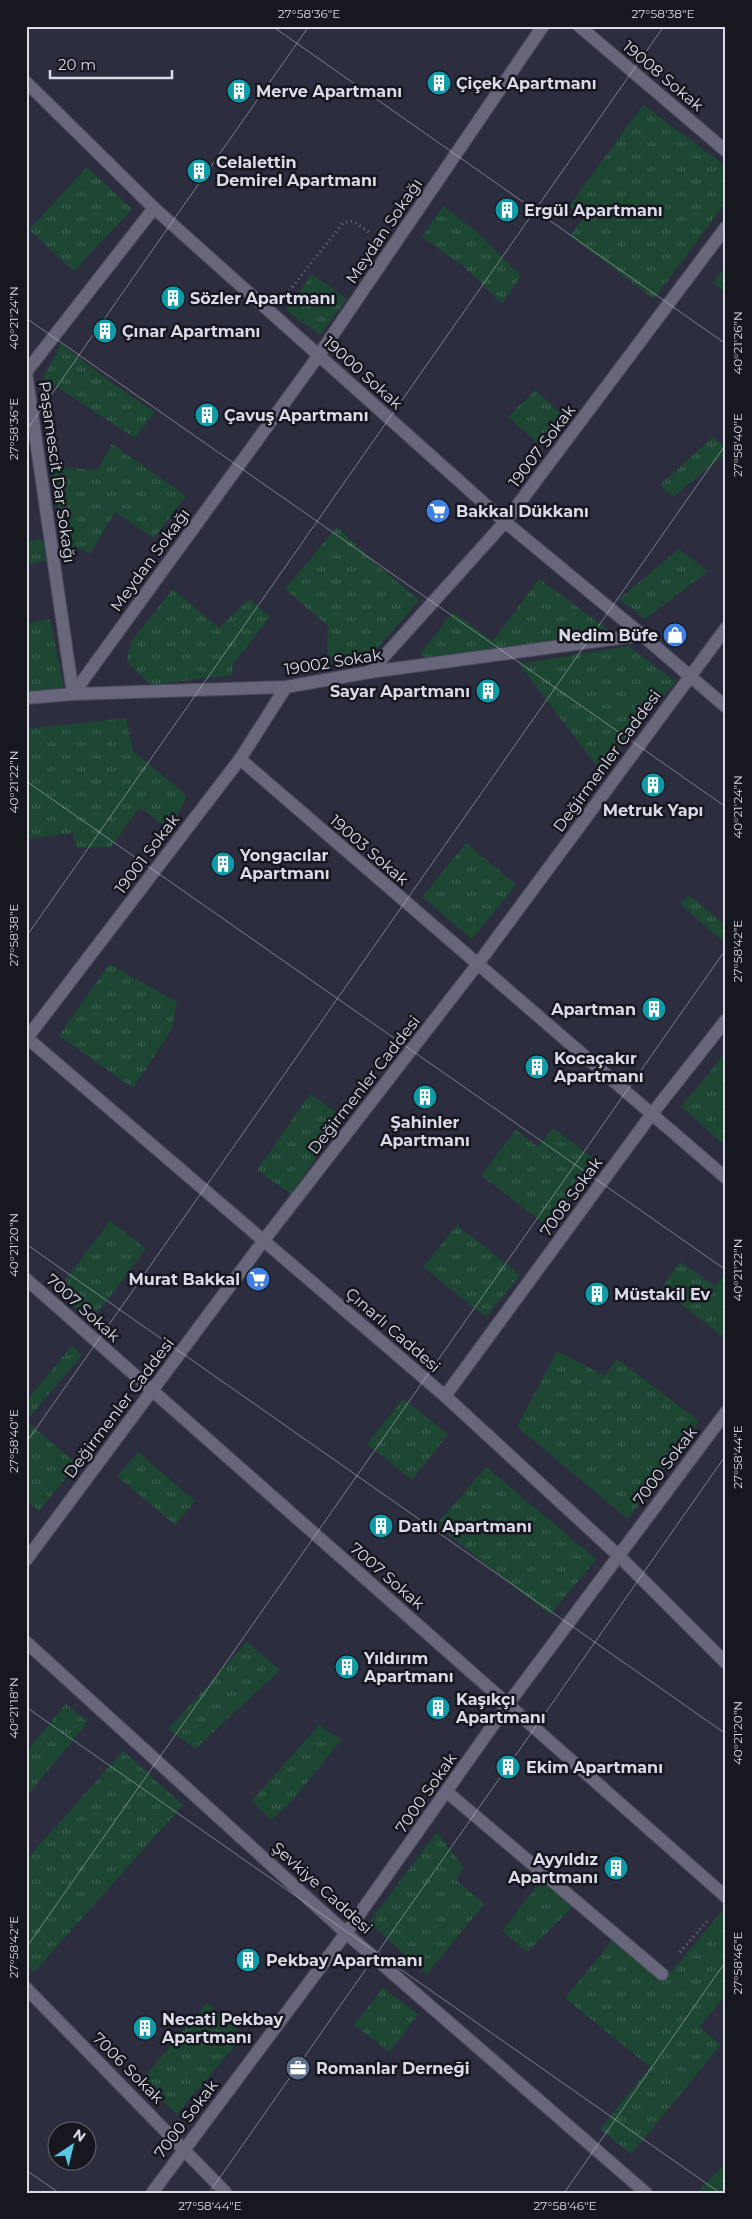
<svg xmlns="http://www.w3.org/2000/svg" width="752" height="2219" font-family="Montserrat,sans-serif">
  <defs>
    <pattern id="grass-tufts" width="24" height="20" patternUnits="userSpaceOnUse" patternTransform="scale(1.25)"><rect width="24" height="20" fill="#1d4633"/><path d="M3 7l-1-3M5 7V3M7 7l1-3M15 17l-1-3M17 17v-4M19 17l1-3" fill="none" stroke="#3d6051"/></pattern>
  </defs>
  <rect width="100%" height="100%" fill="#2c2e40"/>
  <g fill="url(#grass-tufts)">
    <polygon points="643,105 726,166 726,202 654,299 570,236 584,218 569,206"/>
    <polygon points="87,167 132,209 74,271 29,230"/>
    <polygon points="443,206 476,231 521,276 502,304 463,266 422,237"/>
    <polygon points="726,266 726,293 713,283"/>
    <polygon points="312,274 347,299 320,335 286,310"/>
    <polygon points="61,344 119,388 155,412 135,438 43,378"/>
    <polygon points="535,390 564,416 541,446 508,417"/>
    <polygon points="713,437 726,448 726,453 673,497 660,485"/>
    <polygon points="112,444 186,496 154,538 115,512 90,554 79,548 67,549 49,467 97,470"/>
    <polygon points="337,527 375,563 419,600 369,658 327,663 328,626 285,589"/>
    <polygon points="42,539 46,561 26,564 26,542"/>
    <polygon points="679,549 708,571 645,619 619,599"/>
    <polygon points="539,579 610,631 431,660 420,654 453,612 493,641"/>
    <polygon points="173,589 219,628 249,599 270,617 233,664 232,675 150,685 127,662 130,643"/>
    <polygon points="50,619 64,688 26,691 26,623"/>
    <polygon points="628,646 676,682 599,769 519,664"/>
    <polygon points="126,718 133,751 187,796 169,830 141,808 136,812 111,847 76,848 73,833 26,839 26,729"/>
    <polygon points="466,843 516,885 472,939 422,897"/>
    <polygon points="689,895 726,926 726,944 680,904"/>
    <polygon points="109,964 177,1002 172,1029 133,1088 59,1036"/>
    <polygon points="726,1052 726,1146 681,1107"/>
    <polygon points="310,1094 344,1118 291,1194 257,1170"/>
    <polygon points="553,1128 597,1161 547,1226 481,1175 516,1130 538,1147"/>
    <polygon points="110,1221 146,1249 92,1320 56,1292"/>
    <polygon points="457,1225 520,1275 486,1317 423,1267"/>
    <polygon points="680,1262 715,1286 726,1273 726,1339 661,1289"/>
    <polygon points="72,1346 82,1355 26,1421 77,1464 39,1511 26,1500 26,1401"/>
    <polygon points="557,1351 605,1376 617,1359 699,1421 628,1519 517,1427"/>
    <polygon points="403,1399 448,1434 412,1480 367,1444"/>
    <polygon points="138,1452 195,1501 175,1525 117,1476"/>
    <polygon points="486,1467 596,1559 550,1615 436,1525"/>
    <polygon points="247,1642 280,1670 195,1749 168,1729"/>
    <polygon points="66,1704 88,1722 26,1797 26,1752"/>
    <polygon points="319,1725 341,1740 292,1801 271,1820 252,1801"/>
    <polygon points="123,1751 183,1805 34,1972 26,1965 26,1860"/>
    <polygon points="437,1832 464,1868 456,1880 484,1904 427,1974 369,1923"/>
    <polygon points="543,1878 574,1906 527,1952 502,1931"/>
    <polygon points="721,1912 726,1916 726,1995 699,2027 721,2045 631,2154 600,2129 650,2067 565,1998 612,1941 663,1982"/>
    <polygon points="383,1988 418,2014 390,2052 354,2025"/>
    <polygon points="207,2003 244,2035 177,2114 140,2082"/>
    <polygon points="726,2163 726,2193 696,2193"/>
  </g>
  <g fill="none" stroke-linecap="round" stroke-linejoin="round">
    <defs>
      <g id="minor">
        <polyline points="579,26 726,151"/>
        <polyline points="26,82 154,208 505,522 642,635 726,707"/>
        <polyline points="370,672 505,522 726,227"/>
        <polyline points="73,694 319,355 543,26"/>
        <polyline points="73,694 26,372 154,208"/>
        <polyline points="26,698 73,694 286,687 370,672 642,635"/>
        <polyline points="240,759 726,1178"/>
        <polyline points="26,1037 445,1396 619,1556 726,1663"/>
        <polyline points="27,1038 240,759 286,687"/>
        <polyline points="26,1279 726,1897"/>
        <polyline points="445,1396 651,1115 726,1020"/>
        <polyline points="26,1560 264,1240 477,965 726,628"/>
        <polyline points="26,1642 346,1933 646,2193"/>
        <polyline points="447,1792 662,1974"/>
        <polyline points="26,1988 226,2193"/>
        <polyline points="152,2193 346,1933 508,1704 726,1412"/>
      </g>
    </defs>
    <use href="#minor" stroke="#484a5b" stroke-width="14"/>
    <g stroke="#6d6f7f" stroke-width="3" stroke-dasharray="1 4" stroke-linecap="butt">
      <polyline points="289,291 343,223 353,221 369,232"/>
      <polyline points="680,1952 709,1919"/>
    </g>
    <use href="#minor" stroke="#68667a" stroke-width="12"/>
  </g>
  <path fill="none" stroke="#dadbe7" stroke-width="1" stroke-opacity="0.45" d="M272 26 726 344M26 318 726 807M26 431 309 26M26 781 726 1270M26 937 664 26M26 1244 726 1734M26 1443 726 444M26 1707 720 2193M26 1948 726 949M26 2170 59 2193M209 2193 726 1455M564 2193 726 1961"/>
  <defs>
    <symbol id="building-disc" viewBox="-11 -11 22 22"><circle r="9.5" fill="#0f9aa8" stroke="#16171f"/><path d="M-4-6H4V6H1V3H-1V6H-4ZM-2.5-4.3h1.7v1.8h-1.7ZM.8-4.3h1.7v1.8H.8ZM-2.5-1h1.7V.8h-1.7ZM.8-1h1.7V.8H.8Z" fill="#fff"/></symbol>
    <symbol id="supermarket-disc" viewBox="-11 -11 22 22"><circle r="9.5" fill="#3f7fe0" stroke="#16171f"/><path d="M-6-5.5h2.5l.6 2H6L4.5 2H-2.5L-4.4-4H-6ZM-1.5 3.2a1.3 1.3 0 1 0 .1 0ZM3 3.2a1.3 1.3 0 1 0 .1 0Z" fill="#fff"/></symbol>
    <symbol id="shop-disc" viewBox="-11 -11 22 22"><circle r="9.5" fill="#3f7fe0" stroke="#16171f"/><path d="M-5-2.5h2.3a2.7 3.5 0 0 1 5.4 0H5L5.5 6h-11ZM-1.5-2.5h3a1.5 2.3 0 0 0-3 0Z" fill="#fff"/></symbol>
    <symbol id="office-disc" viewBox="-11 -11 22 22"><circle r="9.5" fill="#5c6f8a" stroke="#16171f"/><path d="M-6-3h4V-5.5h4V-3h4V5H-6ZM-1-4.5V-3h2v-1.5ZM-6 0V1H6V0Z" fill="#fff"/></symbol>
  </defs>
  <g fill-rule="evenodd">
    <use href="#building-disc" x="425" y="69" width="28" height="28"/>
    <use href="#building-disc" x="225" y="77" width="28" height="28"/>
    <use href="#building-disc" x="185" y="157" width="28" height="28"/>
    <use href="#building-disc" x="493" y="196" width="28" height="28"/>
    <use href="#building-disc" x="159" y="284" width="28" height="28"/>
    <use href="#building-disc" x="91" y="317" width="28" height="28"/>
    <use href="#building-disc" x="193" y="401" width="28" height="28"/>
    <use href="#supermarket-disc" x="424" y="497" width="28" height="28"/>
    <use href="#shop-disc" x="661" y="621" width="28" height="28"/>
    <use href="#building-disc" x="474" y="677" width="28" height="28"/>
    <use href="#building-disc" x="639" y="771" width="28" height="28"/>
    <use href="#building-disc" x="209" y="850" width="28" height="28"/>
    <use href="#building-disc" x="640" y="995" width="28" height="28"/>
    <use href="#building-disc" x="523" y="1053" width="28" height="28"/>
    <use href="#building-disc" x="411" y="1083" width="28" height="28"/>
    <use href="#supermarket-disc" x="244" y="1265" width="28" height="28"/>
    <use href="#building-disc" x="583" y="1280" width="28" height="28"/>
    <use href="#building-disc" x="367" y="1512" width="28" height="28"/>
    <use href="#building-disc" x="333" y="1653" width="28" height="28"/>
    <use href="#building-disc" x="424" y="1694" width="28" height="28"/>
    <use href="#building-disc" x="494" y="1753" width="28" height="28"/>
    <use href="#building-disc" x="602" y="1854" width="28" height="28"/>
    <use href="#building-disc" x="234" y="1946" width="28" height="28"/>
    <use href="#building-disc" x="131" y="2014" width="28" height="28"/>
    <use href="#office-disc" x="284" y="2054" width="28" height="28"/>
  </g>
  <g text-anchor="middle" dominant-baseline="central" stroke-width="5" stroke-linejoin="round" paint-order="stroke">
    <g font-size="16" fill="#dadbe7" stroke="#16171f">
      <text transform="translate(663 76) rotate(40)">19008 Sokak</text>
      <text transform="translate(384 231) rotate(-56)">Meydan Sokağı</text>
      <text transform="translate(363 373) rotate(42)">19000 Sokak</text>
      <text transform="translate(542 446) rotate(-53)">19007 Sokak</text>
      <text transform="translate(57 472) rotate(82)">Paşamescit Dar Sokağı</text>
      <text transform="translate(150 560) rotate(-54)">Meydan Sokağı</text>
      <text transform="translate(333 662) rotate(-9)">19002 Sokak</text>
      <text transform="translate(607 761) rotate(-54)">Değirmenler Caddesi</text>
      <text transform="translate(369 850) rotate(41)">19003 Sokak</text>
      <text transform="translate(147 854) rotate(-53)">19001 Sokak</text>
      <text transform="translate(364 1085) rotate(-52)">Değirmenler Caddesi</text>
      <text transform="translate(571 1197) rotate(-54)">7008 Sokak</text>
      <text transform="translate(83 1308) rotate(42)">7007 Sokak</text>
      <text transform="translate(393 1330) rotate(41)">Çınarlı Caddesi</text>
      <text transform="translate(119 1408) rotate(-53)">Değirmenler Caddesi</text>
      <text transform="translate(665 1466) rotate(-53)">7000 Sokak</text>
      <text transform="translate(387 1576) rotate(41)">7007 Sokak</text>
      <text transform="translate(426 1793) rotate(-55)">7000 Sokak</text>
      <text transform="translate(322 1888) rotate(42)">Şevkiye Caddesi</text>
      <text transform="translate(128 2068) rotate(45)">7006 Sokak</text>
      <text transform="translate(186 2119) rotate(-53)">7000 Sokak</text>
    </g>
    <g font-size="16" font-weight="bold" fill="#dadbe7" stroke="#16171f" text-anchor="start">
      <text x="456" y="83">Çiçek Apartmanı</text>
      <text x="256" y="91">Merve Apartmanı</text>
      <text x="216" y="162">Celalettin<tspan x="216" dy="18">Demirel Apartmanı</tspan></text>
      <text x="524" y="210">Ergül Apartmanı</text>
      <text x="190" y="298">Sözler Apartmanı</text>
      <text x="122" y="331">Çınar Apartmanı</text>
      <text x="224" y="415">Çavuş Apartmanı</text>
      <text x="456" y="511">Bakkal Dükkanı</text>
      <text x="658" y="635" text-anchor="end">Nedim Büfe</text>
      <text x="470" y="691" text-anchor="end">Sayar Apartmanı</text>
      <text x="653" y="810" text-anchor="middle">Metruk Yapı</text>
      <text x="240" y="855">Yongacılar<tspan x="240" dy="18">Apartmanı</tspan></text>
      <text x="636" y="1009" text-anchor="end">Apartman</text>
      <text x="554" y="1058">Kocaçakır<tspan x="554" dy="18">Apartmanı</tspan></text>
      <text x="425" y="1122" text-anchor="middle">Şahinler<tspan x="425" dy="18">Apartmanı</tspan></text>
      <text x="240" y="1279" text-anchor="end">Murat Bakkal</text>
      <text x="614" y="1294">Müstakil Ev</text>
      <text x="398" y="1526">Datlı Apartmanı</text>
      <text x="364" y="1658">Yıldırım<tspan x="364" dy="18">Apartmanı</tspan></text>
      <text x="456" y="1699">Kaşıkçı<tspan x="456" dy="18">Apartmanı</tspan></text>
      <text x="526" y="1767">Ekim Apartmanı</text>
      <text x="598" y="1859" text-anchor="end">Ayyıldız<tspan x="598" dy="18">Apartmanı</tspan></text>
      <text x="266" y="1960">Pekbay Apartmanı</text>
      <text x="162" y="2019">Necati Pekbay<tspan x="162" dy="18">Apartmanı</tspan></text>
      <text x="316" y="2068">Romanlar Derneği</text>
    </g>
  </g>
  <rect width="752" height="2219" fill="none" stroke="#16171f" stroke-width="55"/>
  <g transform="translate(72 2146) rotate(35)"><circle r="24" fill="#16171f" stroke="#64656f"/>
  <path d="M0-4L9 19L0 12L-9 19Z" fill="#58c9e3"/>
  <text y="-8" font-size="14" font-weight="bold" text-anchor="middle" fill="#dadbe7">N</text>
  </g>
  <path d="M50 70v8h122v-8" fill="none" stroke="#dadbe7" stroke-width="2.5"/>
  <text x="58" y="70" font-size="15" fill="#dadbe7" stroke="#16171f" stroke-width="4" paint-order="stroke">20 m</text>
  <rect x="28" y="28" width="696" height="2164" fill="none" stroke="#dadbe7" stroke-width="2"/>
  <g font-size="12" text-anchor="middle" fill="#dadbe7">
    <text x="309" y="18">27°58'36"E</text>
    <text x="663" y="18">27°58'38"E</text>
    <text transform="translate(14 318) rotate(-90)" y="4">40°21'24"N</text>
    <text transform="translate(738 343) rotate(-90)" y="4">40°21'26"N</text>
    <text transform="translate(14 429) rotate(-90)" y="4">27°58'36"E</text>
    <text transform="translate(738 445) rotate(-90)" y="4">27°58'40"E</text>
    <text transform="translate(14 782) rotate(-90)" y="4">40°21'22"N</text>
    <text transform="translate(738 807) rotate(-90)" y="4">40°21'24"N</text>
    <text transform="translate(14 935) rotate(-90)" y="4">27°58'38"E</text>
    <text transform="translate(738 951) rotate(-90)" y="4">27°58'42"E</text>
    <text transform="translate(14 1245) rotate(-90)" y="4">40°21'20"N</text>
    <text transform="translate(738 1270) rotate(-90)" y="4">40°21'22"N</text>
    <text transform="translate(14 1441) rotate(-90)" y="4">27°58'40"E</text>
    <text transform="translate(738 1457) rotate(-90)" y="4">27°58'44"E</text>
    <text transform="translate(14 1708) rotate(-90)" y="4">40°21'18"N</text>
    <text transform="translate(738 1733) rotate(-90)" y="4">40°21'20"N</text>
    <text transform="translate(14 1947) rotate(-90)" y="4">27°58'42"E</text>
    <text transform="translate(738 1963) rotate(-90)" y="4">27°58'46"E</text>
    <text x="210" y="2210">27°58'44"E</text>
    <text x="565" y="2210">27°58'46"E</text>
  </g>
</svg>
